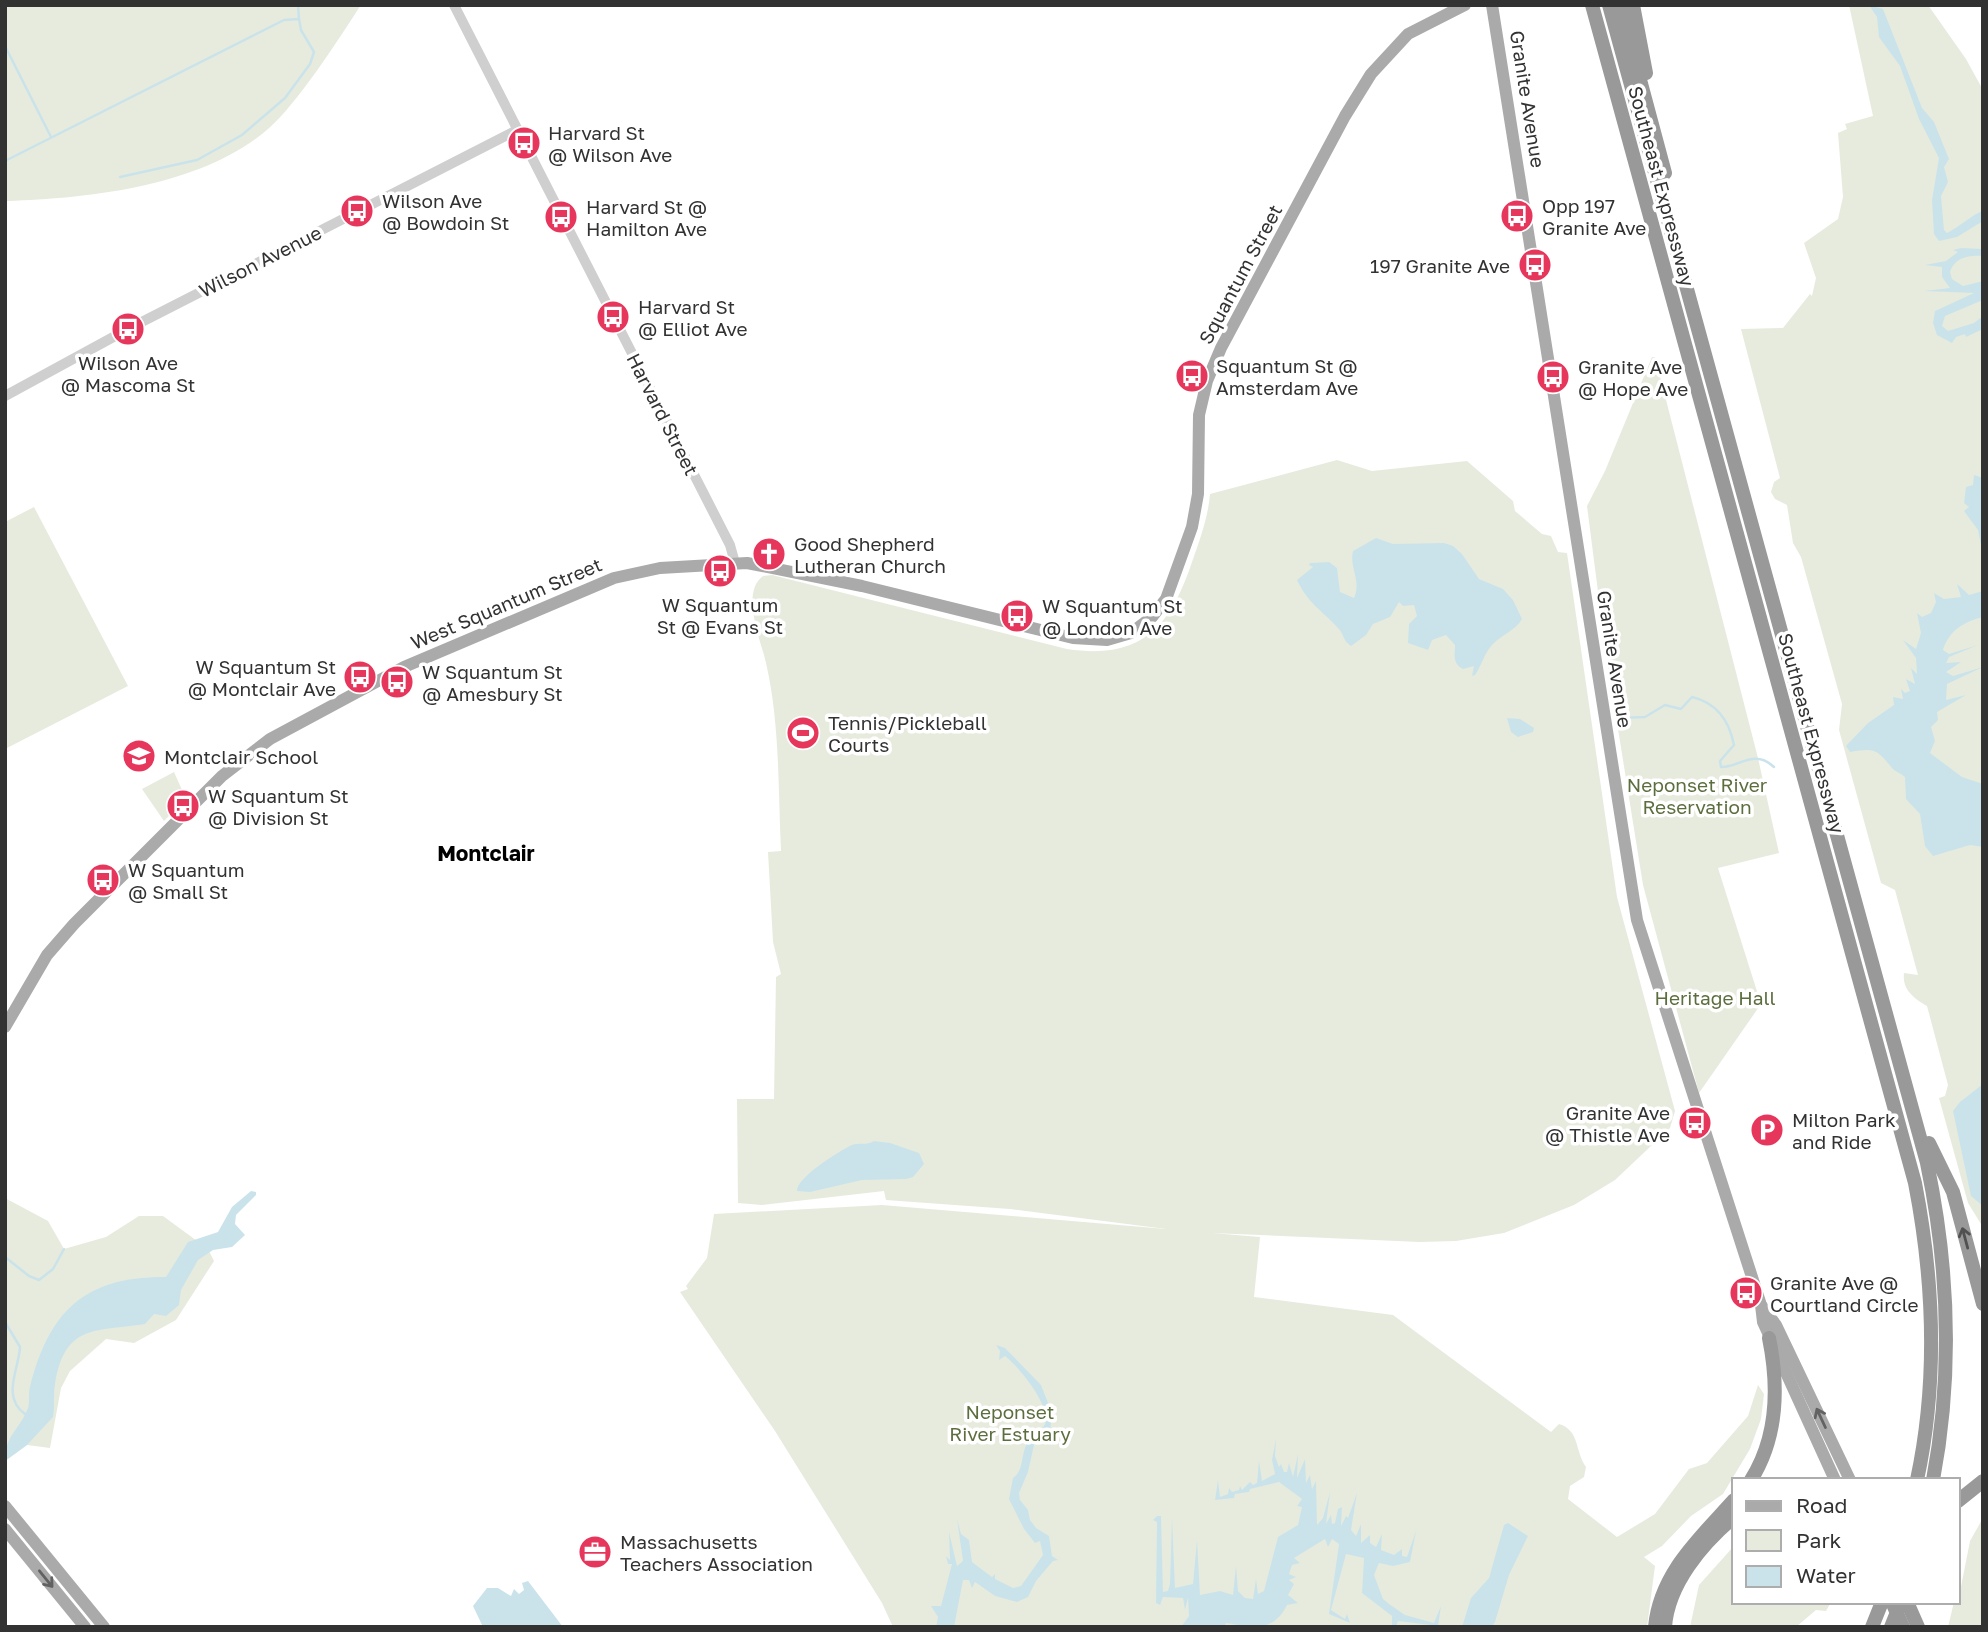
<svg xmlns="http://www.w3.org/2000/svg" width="1988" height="1632" font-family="'Golos Text',sans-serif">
  <rect width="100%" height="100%" fill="#fff"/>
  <g fill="#e7ebdd">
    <path d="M5 5H361C338 40 298 103 268 129 202 186 92 198 8 201H5Z"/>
    <path d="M1849 5H1928L1966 59 1983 90V1237L1981 1224 1968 1203 1939 1098 1945 1096 1948 1085 1927 1006C1914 998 1902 990 1904 973L1918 975 1895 890 1881 883 1839 730 1842 704 1801 557 1793 543 1787 505 1775 499 1771 492 1774 482 1780 478 1741 329 1783 328 1810 294 1812 296 1816 278 1804 243 1838 219 1843 197 1838 133 1847 129 1845 124 1873 116Z"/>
    <polygon points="1652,357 1655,357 1758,758 1779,853 1718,868 1761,1004 1699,1093 1643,885 1606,654 1587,506 1605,471"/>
    <path d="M1337 460 1372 471 1467 461 1513 501 1515 511 1542 534 1551 536 1558 552 1567 553 1617 897 1675 1111 1670 1128 1615 1180 1574 1205 1504 1233 1456 1241 1420 1242 1212 1233 1260 1237 1254 1297 1393 1315 1551 1432 1559 1424C1580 1430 1575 1452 1586 1467L1584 1477 1570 1486 1568 1499 1617 1537 1655 1514 1689 1469 1707 1463 1748 1416 1758 1385 1764 1394 1761 1419 1750 1449 1723 1494 1691 1516 1662 1546 1644 1557 1655 1566 1647 1627H893L882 1603 775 1431 680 1292 688 1289 686 1286 707 1258 714 1214 882 1205 1166 1229 1010 1209 886 1200 884 1191 762 1205 738 1203 737 1099H774L776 977 781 974 773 942 768 852 781 851C778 789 780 723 766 663 761 640 740 593 763 576L772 575 1067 649C1141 660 1170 628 1192 562 1200 539 1208 518 1210 494Z"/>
    <polygon points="34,507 128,686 5,749 5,522"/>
    <polygon points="174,772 186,799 164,821 142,789"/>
    <polygon points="5,1198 48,1221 64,1249 106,1237 139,1216 163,1216 208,1249 214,1261 176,1320 134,1343 106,1339 70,1371 61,1388 50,1448 27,1445 5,1461"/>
    <polygon points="1983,1518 1983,1627 1948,1627 1954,1602 1958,1602 1970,1541"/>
    <polygon points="1733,1547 1734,1602 1831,1602 1826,1611 1816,1610 1796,1627 1690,1627 1699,1585"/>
  </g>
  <g fill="#cae3eb">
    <path d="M1869 5 1883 9 1922 108 1934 122 1949 159 1944 167 1948 182 1941 196 1944 230 1947 233C1959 227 1973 214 1983 211V221L1957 237 1939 241 1934 234 1932 200 1939 158 1919 119 1900 66 1879 37 1877 17Z"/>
    <path d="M1961 248 1983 249V256C1969 255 1955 257 1950 272L1952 279 1963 286 1983 281V300L1945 316 1942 326 1948 331 1974 323 1983 316V329L1966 337 1965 334 1956 337 1952 343 1937 335 1933 323 1935 311 1974 293 1924 291 1950 288 1942 277V267L1925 265 1946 261 1958 252 1953 250Z"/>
    <polygon points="1974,475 1983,478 1983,555 1978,530 1964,511 1969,507 1964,503 1966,487 1973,485"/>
    <path d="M1376 538 1393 544 1444 543 1453 546 1462 554 1479 579 1503 589 1513 600 1522 619C1514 632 1502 634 1492 645 1484 654 1482 665 1475 675L1472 676 1474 666 1463 669C1452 663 1455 655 1455 645L1446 635 1432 640 1428 650 1408 643 1409 624 1417 616 1414 605 1403 606 1399 602 1390 617 1373 624 1366 635 1351 646C1342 640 1345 635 1338 628 1322 610 1309 605 1297 580L1313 567 1309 565 1310 563 1329 562 1337 568 1340 592 1354 598C1362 581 1349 568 1353 551Z"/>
    <path d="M1957 584 1969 595 1983 591V617C1963 622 1949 631 1943 650L1949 654 1978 645 1949 657 1946 663 1961 662 1946 672 1953 676 1983 667 1947 684 1946 700 1966 695 1937 712 1938 720 1931 727 1935 741 1930 753 1962 777 1983 784V847L1970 845 1933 856 1925 846 1920 814 1906 799 1905 777C1901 773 1895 772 1892 768 1876 749 1876 748 1850 752L1846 746 1868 723 1894 705 1893 697 1903 699 1901 689 1905 693 1910 691 1906 679 1915 684 1911 668 1917 674 1916 658 1903 640 1916 649 1921 633 1917 613 1922 617 1931 613 1936 602 1934 593 1944 599 1961 597Z"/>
    <polygon points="1507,718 1520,719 1534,728 1533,732 1518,737 1511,732"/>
    <polygon points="1983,1084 1983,1206 1971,1196 1953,1111 1960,1102"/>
    <path d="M874 1141 890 1143 919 1153 924 1164 913 1177 906 1179 862 1180 810 1192 797 1191C796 1178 839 1151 852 1145 860 1142 866 1146 874 1141Z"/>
    <path d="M251 1191 256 1192V1195L236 1215 235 1224 245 1235 232 1247 213 1250 198 1260 181 1290 179 1305 166 1316 154 1314 145 1324C98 1332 65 1322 55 1384 53 1395 55 1406 53 1417L27 1445 5 1461C5 1435 19 1431 28 1408 30 1402 28 1394 30 1387 49 1311 85 1276 166 1277L188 1242 218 1232 232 1207Z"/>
    <path d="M996 1345 1005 1348 1041 1385 1052 1413 1050 1432 1034 1445 1028 1472 1019 1493 1020 1500 1028 1510 1030 1520 1036 1528 1049 1536 1052 1556 1058 1560 1053 1561 1036 1581 1028 1597 1017 1602 995 1596 975 1582 972 1588 969 1580H963L954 1627H936L938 1617 931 1606H941L952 1564H948L946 1556 950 1560 949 1532 957 1566 963 1561 957 1519 961 1534 969 1540 972 1562 992 1577 995 1574V1579L1013 1588 1021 1586 1043 1555 1040 1541 1035 1543 1024 1529 1009 1499 1013 1478C1023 1471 1021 1459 1025 1448 1028 1437 1041 1434 1045 1424 1052 1406 1017 1365 1005 1356L999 1360 1000 1351Z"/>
    <path d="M1276 1439 1275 1456 1279 1467 1281 1464 1284 1472H1287L1289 1463 1293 1477 1298 1454 1297 1478 1305 1459 1306 1483 1310 1475 1312 1489 1316 1481 1317 1525 1323 1518 1330 1492 1326 1524 1331 1515 1332 1524 1335 1523 1338 1509 1342 1507 1341 1526 1346 1516 1348 1518 1357 1493 1351 1530 1356 1536 1361 1524V1543L1370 1535V1543L1376 1547 1382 1534 1381 1550 1394 1555 1402 1549V1556L1407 1557 1416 1531 1410 1562 1393 1566 1379 1563 1374 1575 1383 1599 1389 1604 1405 1615 1434 1623 1441 1606 1438 1626 1398 1621 1396 1627H1392V1616L1362 1593 1364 1558 1346 1554 1331 1610 1345 1619 1347 1614 1350 1623 1329 1614 1339 1544 1332 1539 1328 1547 1325 1539 1294 1558 1300 1563 1292 1565 1289 1574 1296 1577 1289 1580 1294 1584 1288 1595 1298 1603 1287 1605C1274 1632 1253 1628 1226 1623L1224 1627H1181L1189 1616 1188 1598 1185 1610 1183 1598 1163 1597 1160 1605 1156 1603 1157 1522 1153 1520 1157 1516H1161L1163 1592 1168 1591 1170 1584 1172 1518 1175 1588 1193 1584 1197 1540 1200 1595 1220 1591 1233 1595 1236 1566 1238 1591 1245 1598 1253 1599 1256 1579 1258 1594 1264 1591 1278 1537 1298 1525 1302 1507 1297 1506 1302 1499 1279 1482 1250 1489 1249 1492 1235 1494 1234 1498 1215 1500 1218 1480 1220 1497 1228 1494 1229 1488 1232 1492 1239 1490 1240 1486 1242 1490 1250 1482 1253 1485 1257 1483 1259 1461 1262 1481 1275 1474 1272 1460Z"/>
    <polygon points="1508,1523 1528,1536 1509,1575 1495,1622 1492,1627 1462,1627 1471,1598 1489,1578 1504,1525"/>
    <polygon points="528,1581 563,1627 483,1627 473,1606 487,1588 498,1588 511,1596 514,1589 519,1594 524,1590 522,1583"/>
  </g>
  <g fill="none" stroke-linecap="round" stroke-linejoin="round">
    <g stroke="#cae3eb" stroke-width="2.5">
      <polyline points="298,5 299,19"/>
      <polyline points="5,46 51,137"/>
      <polyline points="5,161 284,20 299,19 301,30 314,52 310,64 285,98 242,135 197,160 120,177"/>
      <path d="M1621 718 1645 717 1665 705 1681 709 1692 697C1717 703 1729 720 1734 745L1720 761 1721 767C1738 768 1754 748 1774 767"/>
      <polyline points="5,1257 29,1276 39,1280 53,1269 64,1249"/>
      <path d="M5 1322 20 1347C19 1369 1 1397 25 1414"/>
    </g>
    <g stroke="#cfcfcf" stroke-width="10">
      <polyline points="454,5 730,545 735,563"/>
      <polyline points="5,396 128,329 517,130"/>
    </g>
    <g stroke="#aaa" stroke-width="12">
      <polyline points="1492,5 1637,920 1761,1305 1763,1322 1835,1480"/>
      <polyline points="5,1027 47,955 74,924 222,776 270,739 404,667 614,578 660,568 747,563 862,586 1073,638 1107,640 1131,633 1152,617 1166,599 1192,527 1198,494 1199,415 1207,381 1221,348 1345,116 1371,74 1408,34 1465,5"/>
      <polyline points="1761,1305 1776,1325 1850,1480"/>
      <polyline points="5,1506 104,1627"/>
      <polyline points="5,1529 85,1627"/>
    </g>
    <g stroke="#999" stroke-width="14">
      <path d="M1592 5 1915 1183C1934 1281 1938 1382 1917 1480"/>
      <path d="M1609 5 1927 1163C1949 1268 1953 1374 1933 1480"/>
      <polyline points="1620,5 1665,173"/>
      <polyline points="1633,5 1646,73"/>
      <polyline points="1929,1143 1953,1192 1983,1304"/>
      <path d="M1751 1480C1778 1437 1779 1387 1769 1338"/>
      <polyline points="1958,1501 1983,1481"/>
      <polyline points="1892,1602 1903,1627"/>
      <polyline points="1907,1602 1918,1627"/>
      <path d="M1655 1627C1660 1573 1700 1538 1734 1500"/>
      <path d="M1665 1627C1668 1584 1702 1544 1734 1517"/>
      <polyline points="1872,1627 1882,1602"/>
    </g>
    <polyline stroke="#999" stroke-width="14" points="1891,1627 1901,1602"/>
  </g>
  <defs><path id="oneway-shaft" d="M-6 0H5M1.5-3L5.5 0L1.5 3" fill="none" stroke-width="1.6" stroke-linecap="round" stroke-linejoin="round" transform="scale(1.75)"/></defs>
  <use stroke="#515151" href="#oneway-shaft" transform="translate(1965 1238) rotate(-105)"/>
  <g stroke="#626262">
    <use href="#oneway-shaft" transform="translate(1821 1418) rotate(-115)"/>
    <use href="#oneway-shaft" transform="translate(46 1579) rotate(51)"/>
  </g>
  <defs>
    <symbol id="bus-disc" viewBox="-11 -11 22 22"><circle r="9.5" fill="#e6365c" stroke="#fff"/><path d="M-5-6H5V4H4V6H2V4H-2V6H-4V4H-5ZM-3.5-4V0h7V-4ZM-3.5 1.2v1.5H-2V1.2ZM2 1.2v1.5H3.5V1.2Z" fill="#fff"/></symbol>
    <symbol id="church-disc" viewBox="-11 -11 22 22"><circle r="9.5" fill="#e6365c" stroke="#fff"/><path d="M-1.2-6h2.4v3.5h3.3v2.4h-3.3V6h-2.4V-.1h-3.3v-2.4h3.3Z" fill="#fff"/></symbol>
    <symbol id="stadium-disc" viewBox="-11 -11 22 22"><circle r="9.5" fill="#e6365c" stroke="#fff"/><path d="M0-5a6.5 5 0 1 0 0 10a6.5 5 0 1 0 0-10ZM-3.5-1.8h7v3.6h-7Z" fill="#fff"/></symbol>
    <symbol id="school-disc" viewBox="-11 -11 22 22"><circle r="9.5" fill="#e6365c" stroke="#fff"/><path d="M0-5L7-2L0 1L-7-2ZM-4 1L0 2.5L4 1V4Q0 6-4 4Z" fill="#fff"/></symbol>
    <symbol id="parking-disc" viewBox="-11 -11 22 22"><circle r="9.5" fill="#e6365c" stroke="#fff"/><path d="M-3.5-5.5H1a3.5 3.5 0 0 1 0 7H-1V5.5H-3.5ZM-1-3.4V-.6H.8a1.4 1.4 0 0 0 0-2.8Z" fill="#fff"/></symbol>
    <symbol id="office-disc" viewBox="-11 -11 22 22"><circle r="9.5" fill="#e6365c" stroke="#fff"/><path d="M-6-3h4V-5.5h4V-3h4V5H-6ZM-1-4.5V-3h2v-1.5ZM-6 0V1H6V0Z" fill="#fff"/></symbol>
  </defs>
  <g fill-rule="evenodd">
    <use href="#bus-disc" x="505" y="124" width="38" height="38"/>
    <use href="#bus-disc" x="338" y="192" width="38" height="38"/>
    <use href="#bus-disc" x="1498" y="197" width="38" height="38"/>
    <use href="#bus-disc" x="542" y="198" width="38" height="38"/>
    <use href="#bus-disc" x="1516" y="246" width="38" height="38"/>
    <use href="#bus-disc" x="594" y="298" width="38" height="38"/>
    <use href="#bus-disc" x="109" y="310" width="38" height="38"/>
    <use href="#bus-disc" x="1173" y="357" width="38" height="38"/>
    <use href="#bus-disc" x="1534" y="358" width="38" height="38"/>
    <use href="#church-disc" x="750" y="535" width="38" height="38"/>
    <use href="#bus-disc" x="701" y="552" width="38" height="38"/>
    <use href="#bus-disc" x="998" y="597" width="38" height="38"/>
    <use href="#bus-disc" x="341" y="658" width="38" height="38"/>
    <use href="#bus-disc" x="378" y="663" width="38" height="38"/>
    <use href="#stadium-disc" x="784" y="714" width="38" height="38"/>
    <use href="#school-disc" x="120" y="737" width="38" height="38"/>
    <use href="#bus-disc" x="164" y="787" width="38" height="38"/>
    <use href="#bus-disc" x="84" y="861" width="38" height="38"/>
    <use href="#bus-disc" x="1676" y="1104" width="38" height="38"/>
    <use href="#parking-disc" x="1748" y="1111" width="38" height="38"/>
    <use href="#bus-disc" x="1727" y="1274" width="38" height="38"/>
    <use href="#office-disc" x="576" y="1533" width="38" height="38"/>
  </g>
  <g text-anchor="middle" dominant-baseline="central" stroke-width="7" stroke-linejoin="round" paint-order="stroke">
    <g font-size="19" fill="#323232" stroke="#fff">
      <text transform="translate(1528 99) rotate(81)">Granite Avenue</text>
      <text transform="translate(1662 186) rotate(75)">Southeast Expressway</text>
      <text transform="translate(260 261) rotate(-27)">Wilson Avenue</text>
      <text transform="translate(1240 274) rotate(-62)">Squantum Street</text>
      <text transform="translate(663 414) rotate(63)">Harvard Street</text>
      <text transform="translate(506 603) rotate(-23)">West Squantum Street</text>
      <text transform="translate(1615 659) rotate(81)">Granite Avenue</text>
      <text transform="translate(1812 733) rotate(75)">Southeast Expressway</text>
    </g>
    <g font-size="19" fill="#323232" stroke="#fff" text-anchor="start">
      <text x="548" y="132">Harvard St<tspan x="548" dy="22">@ Wilson Ave</tspan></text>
      <text x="382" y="200">Wilson Ave<tspan x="382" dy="22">@ Bowdoin St</tspan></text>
      <text x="1542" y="205">Opp 197<tspan x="1542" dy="22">Granite Ave</tspan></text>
      <text x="586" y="206">Harvard St @<tspan x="586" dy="22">Hamilton Ave</tspan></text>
      <text x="1510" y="265" text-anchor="end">197 Granite Ave</text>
      <text x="638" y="306">Harvard St<tspan x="638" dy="22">@ Elliot Ave</tspan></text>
      <text x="128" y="362" text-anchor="middle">Wilson Ave<tspan x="128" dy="22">@ Mascoma St</tspan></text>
      <text x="1216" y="365">Squantum St @<tspan x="1216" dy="22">Amsterdam Ave</tspan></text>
      <text x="1578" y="366">Granite Ave<tspan x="1578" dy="22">@ Hope Ave</tspan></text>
      <text x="794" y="543">Good Shepherd<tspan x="794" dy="22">Lutheran Church</tspan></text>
      <text x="720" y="604" text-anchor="middle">W Squantum<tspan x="720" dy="22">St @ Evans St</tspan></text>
      <text x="1042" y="605">W Squantum St<tspan x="1042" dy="22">@ London Ave</tspan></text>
      <text x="336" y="666" text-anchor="end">W Squantum St<tspan x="336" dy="22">@ Montclair Ave</tspan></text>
      <text x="422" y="671">W Squantum St<tspan x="422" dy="22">@ Amesbury St</tspan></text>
      <text x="828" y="722">Tennis/Pickleball<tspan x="828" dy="22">Courts</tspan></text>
      <text x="164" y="756">Montclair School</text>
      <text x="208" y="795">W Squantum St<tspan x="208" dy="22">@ Division St</tspan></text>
      <text x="128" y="869">W Squantum<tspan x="128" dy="22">@ Small St</tspan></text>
      <text x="1670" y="1112" text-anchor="end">Granite Ave<tspan x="1670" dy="22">@ Thistle Ave</tspan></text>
      <text x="1792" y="1119">Milton Park<tspan x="1792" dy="22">and Ride</tspan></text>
      <text x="1770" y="1282">Granite Ave @<tspan x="1770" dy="22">Courtland Circle</tspan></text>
      <text x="620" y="1541">Massachusetts<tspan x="620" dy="22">Teachers Association</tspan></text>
    </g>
    <g font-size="19" fill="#5c6e3e" stroke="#fff">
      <text x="1697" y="784">Neponset River<tspan x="1697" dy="22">Reservation</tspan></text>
      <text x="1715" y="997">Heritage Hall</text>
      <text x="1010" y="1411">Neponset<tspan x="1010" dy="22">River Estuary</tspan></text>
    </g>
    <g font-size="21" font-weight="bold" fill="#000" stroke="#fff">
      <text x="486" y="853">Montclair</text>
    </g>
  </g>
  <rect width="1988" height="1632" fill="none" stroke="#323232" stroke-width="14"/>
  <rect x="1732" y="1478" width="228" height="126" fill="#ffffff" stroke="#adadad" stroke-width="2"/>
  <rect x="1746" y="1501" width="35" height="10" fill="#aaaaaa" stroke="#adadad" stroke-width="2"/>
  <text x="1796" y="1513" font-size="21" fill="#323232">Road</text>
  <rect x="1746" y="1530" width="35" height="21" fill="#e7ebdd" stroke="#adadad" stroke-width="2"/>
  <text x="1796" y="1548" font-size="21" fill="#323232">Park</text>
  <rect x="1746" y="1566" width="35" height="21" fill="#cae3eb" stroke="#adadad" stroke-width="2"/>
  <text x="1796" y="1583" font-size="21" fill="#323232">Water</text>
</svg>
